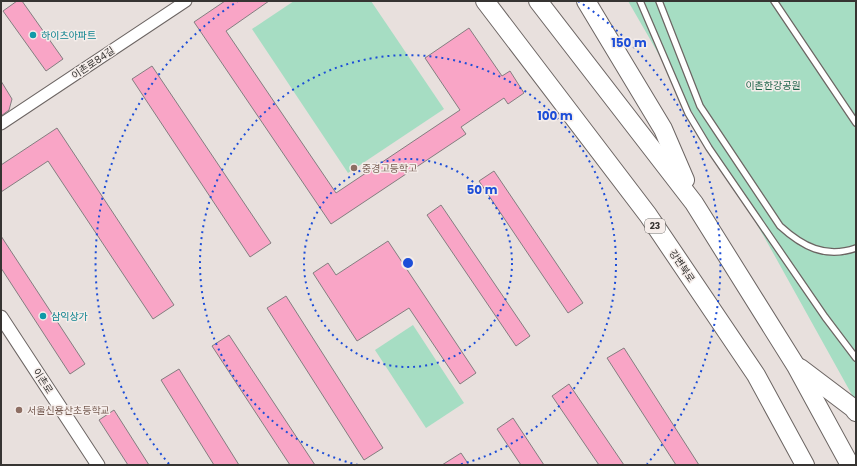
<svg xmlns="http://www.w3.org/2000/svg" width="857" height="466" font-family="Poppins,'Noto Sans KR',sans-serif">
  <rect width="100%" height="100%" fill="#e8e0dd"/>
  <g fill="#a6ddc3">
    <polygon points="294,1 371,1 444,109 348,173 252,29"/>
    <polygon points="628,1 856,1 856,402 767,242"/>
    <polygon points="413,325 464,403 426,428 375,350"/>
  </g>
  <g fill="#f9a5c6" stroke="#847e80">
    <polygon points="17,1 22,1 63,59 46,71 3,11"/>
    <polygon points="225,1 269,1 226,31 336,193 460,110 425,58 469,28 502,76 510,71 524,93 508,104 504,98 461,127 466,134 331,224 194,22"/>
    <polygon points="152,66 271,243 250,257 132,79"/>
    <polygon points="1,81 12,99 9,110 1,116"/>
    <polygon points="57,128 174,305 153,319 48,161 1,192 1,165"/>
    <polygon points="494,171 583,303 568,313 479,181"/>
    <polygon points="441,205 530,336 516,346 427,215"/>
    <polygon points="1,236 85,364 70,374 1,268"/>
    <polygon points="388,241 476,373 460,384 409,308 357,341 313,273 328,263 336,275"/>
    <polygon points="286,296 383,448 364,460 267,308"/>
    <polygon points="229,335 315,465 290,465 212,346"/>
    <polygon points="624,348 699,465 676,465 607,358"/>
    <polygon points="179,369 239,465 214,465 161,380"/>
    <polygon points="569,384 624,465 599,465 552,396"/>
    <polygon points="114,410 149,465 128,465 99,420"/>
    <polygon points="513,418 544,465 521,465 497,429"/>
    <polygon points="461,453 469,465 442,465"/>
  </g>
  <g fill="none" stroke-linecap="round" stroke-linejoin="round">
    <defs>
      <g id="service">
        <polyline points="640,1 688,113 709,148 825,317 856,358"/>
        <path d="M659 1 700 106 780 226C802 246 825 259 856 248"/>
        <polyline points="774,1 856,123"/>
      </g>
      <polyline id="minor" points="1,124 186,1"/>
      <polyline id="tertiary" points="1,317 98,465"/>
      <g id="trunk">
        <polyline points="485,1 648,215 756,375 805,465"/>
        <polyline points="538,1 694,203 796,366 850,465"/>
        <polyline points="586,1 663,129 685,180"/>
        <polyline points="800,368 853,408 856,412"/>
      </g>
    </defs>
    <use href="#service" stroke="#6c6563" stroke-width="8"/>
    <use href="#minor" stroke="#6c6563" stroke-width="13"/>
    <use href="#tertiary" stroke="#6c6563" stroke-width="15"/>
    <use href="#trunk" stroke="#6c6563" stroke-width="20"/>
    <use href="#service" stroke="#fff" stroke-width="5.5"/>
    <use href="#minor" stroke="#fff" stroke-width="11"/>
    <use href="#tertiary" stroke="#fff" stroke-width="13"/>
    <use href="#trunk" stroke="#fff" stroke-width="18"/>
  </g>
  <g fill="none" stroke="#1d4ed8" stroke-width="2" stroke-dasharray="2 4">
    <circle cx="408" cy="263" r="104"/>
    <path d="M358 465A208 208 0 1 1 458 465"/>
    <path d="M169 464A312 312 0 0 1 238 1M578 1A312 312 0 0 1 647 464"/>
  </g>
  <g fill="#0f9aa8" stroke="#f5edea" stroke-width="1.5">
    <circle cx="33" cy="35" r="4"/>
    <circle cx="43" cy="316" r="4"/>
  </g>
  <g fill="#8d6e63" stroke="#f5edea" stroke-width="1.5">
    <circle cx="354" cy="168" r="4"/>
    <circle cx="19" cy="410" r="4"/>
  </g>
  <g text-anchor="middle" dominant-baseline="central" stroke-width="3" stroke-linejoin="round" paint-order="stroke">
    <rect fill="#f5edea" stroke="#6f6c69" stroke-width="1" x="645" y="219" width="20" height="14" rx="3"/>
    <g font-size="9" font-weight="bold" fill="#363432">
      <text x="655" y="226">23</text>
    </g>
    <g font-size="10" fill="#0d838f" stroke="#f5edea" text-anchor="start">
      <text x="41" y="35">하이츠아파트</text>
      <text x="51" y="316">삼익상가</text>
    </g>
    <g font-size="10" fill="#363432" stroke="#f5edea">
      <text transform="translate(93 63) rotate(-34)">이촌로84길</text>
      <text transform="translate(682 266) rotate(56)">강변북로</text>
      <text transform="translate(43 381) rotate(57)">이촌로</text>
    </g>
    <g font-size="10" fill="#1f654b" stroke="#f5edea">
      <text x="773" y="85">이촌한강공원</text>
    </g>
    <g font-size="10" fill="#785e54" stroke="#f5edea" text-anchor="start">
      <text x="362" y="168">중경고등학고</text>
      <text x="27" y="410">서울신용산초등학교</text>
    </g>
  </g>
  <circle cx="408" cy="263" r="6" fill="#1d4ed8" stroke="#f5edea" stroke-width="2"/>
  <g font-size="12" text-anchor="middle" font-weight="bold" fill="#1d4ed8" stroke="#f5edea" stroke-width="3" stroke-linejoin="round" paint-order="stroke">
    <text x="629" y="47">150 m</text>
    <text x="555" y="120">100 m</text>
    <text x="482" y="194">50 m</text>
  </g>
  <rect width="857" height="466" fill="none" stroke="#363432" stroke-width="4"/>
</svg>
